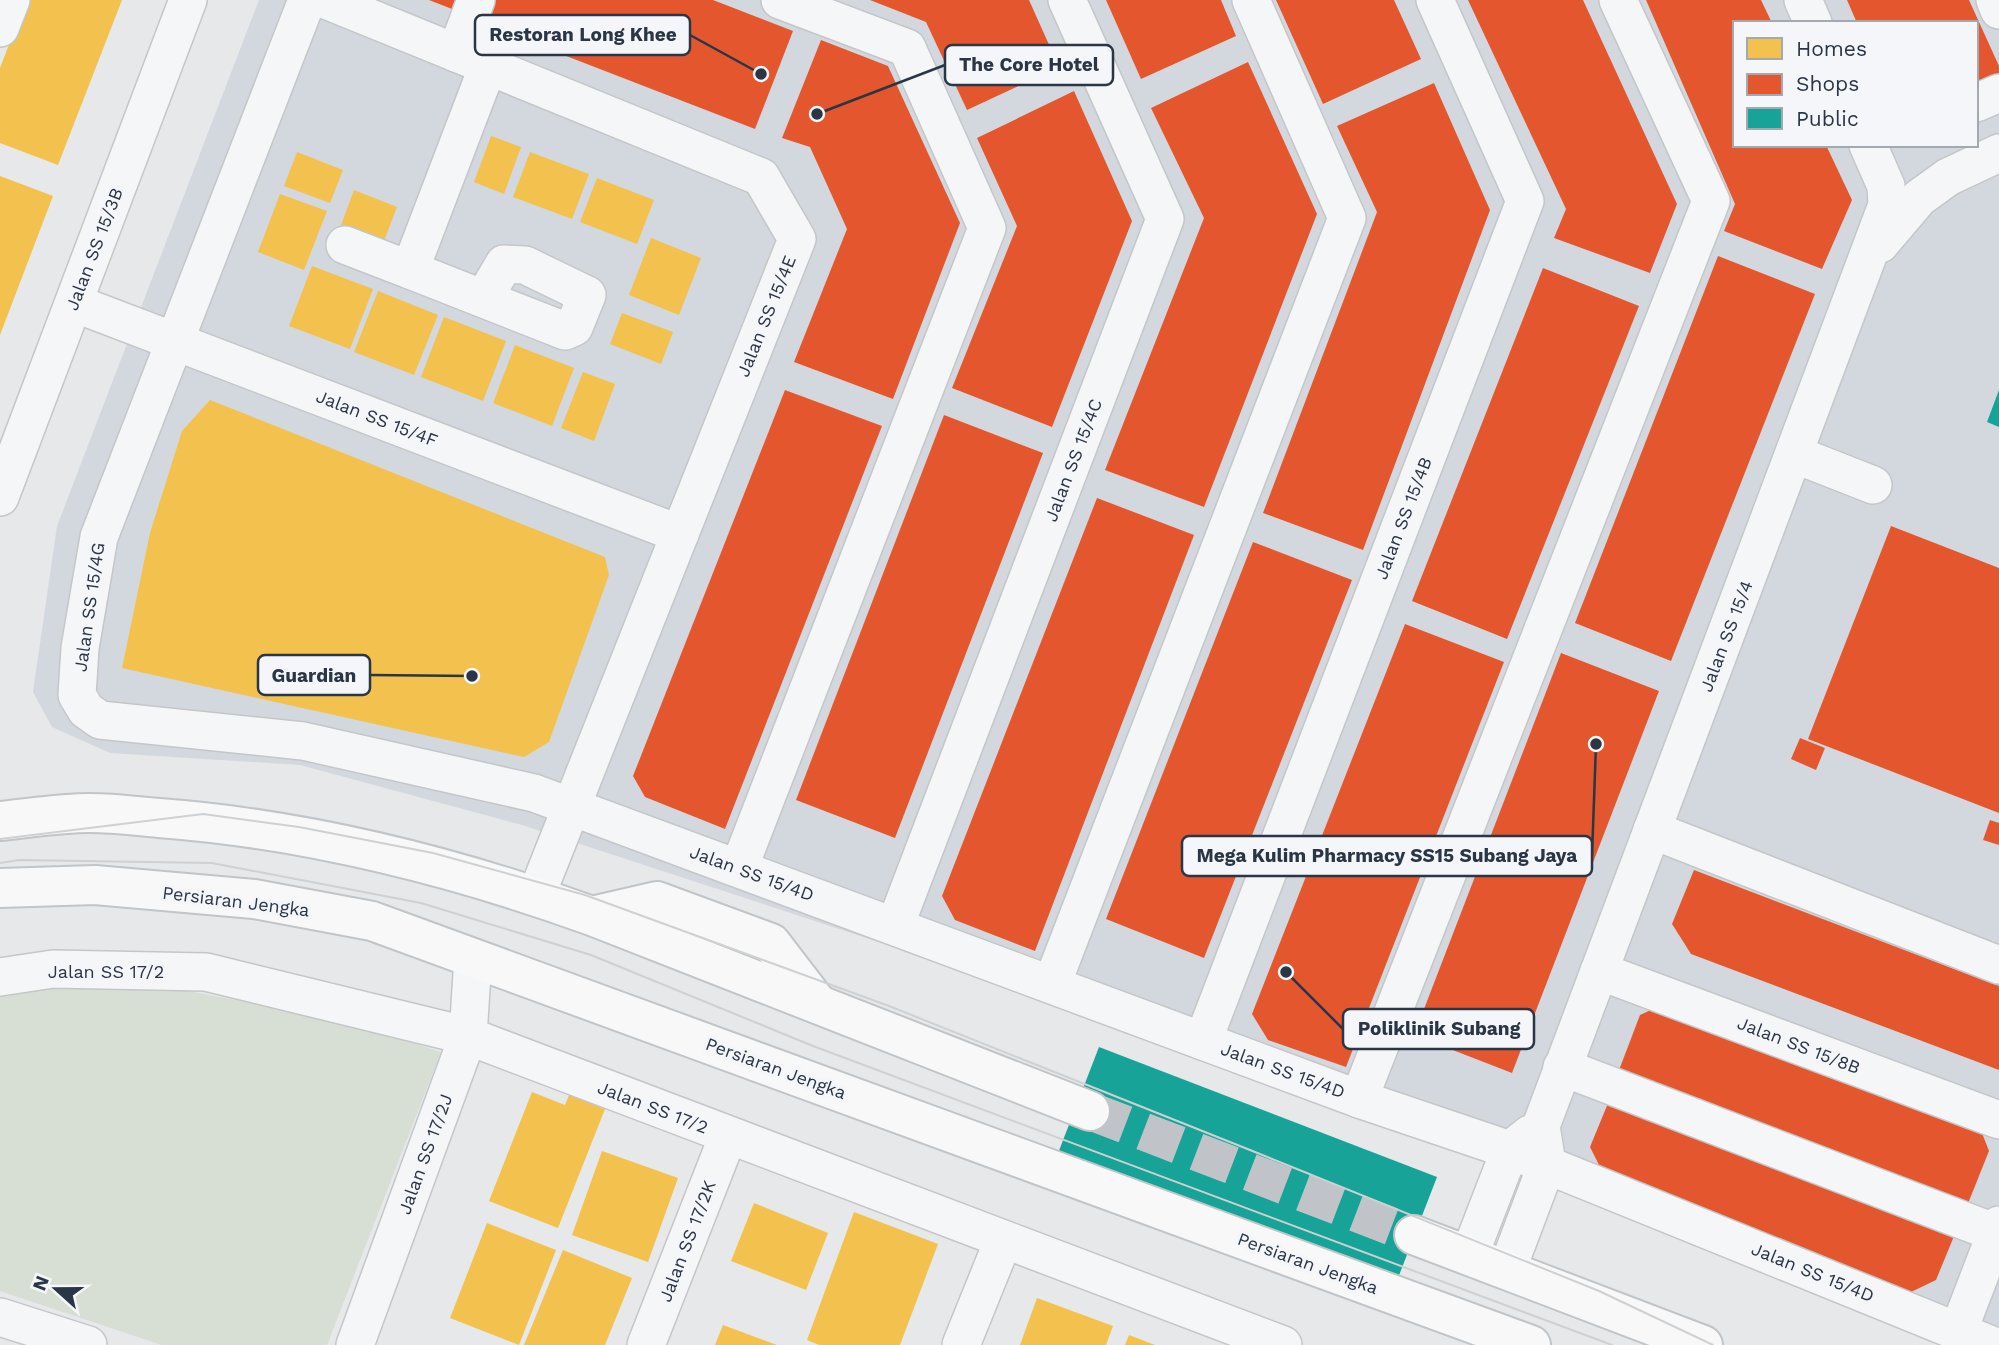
<svg xmlns="http://www.w3.org/2000/svg" width="1999" height="1345" font-family="'Work Sans',sans-serif">
  <rect width="100%" height="100%" fill="#e6e8ea"/>
  <path fill="#d3d8de" fill-rule="evenodd" d="M259 0H1999V1345L1050 998 522 825 300 765 110 753 52 727 33 692 57 526ZM1735 23H1976V145H1735Z"/>
  <polygon fill="#d7dfd5" points="38,982 183,990 337,1019 441,1052 327,1345 162,1345 0,1291 0,989"/>
  <g fill="#f2c14e">
    <polygon points="26,0 122,0 58,165 0,143 0,68"/>
    <polygon points="491,136 521,147 504,194 474,182"/>
    <polygon points="297,152 343,170 330,203 284,186"/>
    <polygon points="530,152 589,174 572,219 513,197"/>
    <polygon points="0,176 53,196 0,335"/>
    <polygon points="597,178 654,200 637,244 580,222"/>
    <polygon points="354,190 397,207 384,241 341,225"/>
    <polygon points="280,194 327,211 304,270 258,252"/>
    <polygon points="651,238 701,258 679,315 629,295"/>
    <polygon points="312,266 373,289 350,349 289,326"/>
    <polygon points="378,291 438,315 414,375 354,352"/>
    <polygon points="622,313 673,332 661,364 610,344"/>
    <polygon points="444,317 506,341 483,401 421,377"/>
    <polygon points="515,345 574,368 552,426 493,403"/>
    <polygon points="583,372 615,384 594,441 561,428"/>
    <polygon points="210,400 605,557 609,575 549,742 524,757 122,668 150,533 182,431"/>
    <polygon points="532,1092 565,1105 569,1095 605,1109 558,1228 489,1201"/>
    <polygon points="602,1151 678,1178 648,1262 572,1235"/>
    <polygon points="754,1203 828,1233 806,1290 731,1261"/>
    <polygon points="854,1212 938,1244 900,1345 819,1345 807,1340"/>
    <polygon points="487,1223 556,1250 519,1345 450,1318"/>
    <polygon points="563,1250 632,1278 605,1345 524,1345"/>
    <polygon points="1037,1298 1113,1326 1106,1345 1020,1345"/>
    <polygon points="723,1325 777,1345 715,1345"/>
    <polygon points="1129,1335 1155,1345 1125,1345"/>
  </g>
  <g fill="#e4572e">
    <polygon points="429,0 455,0 452,9"/>
    <polygon points="495,0 713,0 793,31 755,129 486,25"/>
    <polygon points="870,0 1029,0 1059,67 967,110 926,22"/>
    <polygon points="1106,0 1221,0 1236,36 1141,79"/>
    <polygon points="1276,0 1394,0 1421,59 1323,104"/>
    <polygon points="1468,0 1583,0 1677,204 1650,273 1554,238 1566,209"/>
    <polygon points="1646,0 1761,0 1772,23 1735,23 1735,145 1826,145 1852,200 1822,269 1724,231 1735,204"/>
    <polygon points="1847,0 1969,0 1999,66 1999,73 1976,83 1976,23 1857,23"/>
    <polygon points="821,40 888,66 960,223 893,399 794,362 847,229 810,147 782,138"/>
    <polygon points="1248,62 1317,214 1204,507 1105,470 1204,218 1151,108"/>
    <polygon points="1434,83 1490,210 1363,550 1263,513 1377,212 1337,126"/>
    <polygon points="1074,91 1132,221 1052,427 952,388 1017,226 977,138"/>
    <polygon points="1718,256 1815,294 1671,661 1575,623"/>
    <polygon points="1543,268 1639,306 1507,639 1412,601"/>
    <polygon points="785,390 882,426 725,829 645,797 633,776"/>
    <polygon points="944,415 1043,453 895,838 796,800"/>
    <polygon points="1097,498 1194,535 1035,951 955,920 942,896"/>
    <polygon points="1891,526 1999,568 1999,813 1808,739"/>
    <polygon points="1253,542 1352,580 1204,958 1106,919"/>
    <polygon points="1405,624 1504,662 1346,1067 1268,1040 1252,1014"/>
    <polygon points="1561,653 1659,691 1512,1073 1414,1035"/>
    <polygon points="1800,738 1825,748 1816,770 1791,759"/>
    <polygon points="1990,820 1999,823 1999,845 1983,840"/>
    <polygon points="1694,870 1999,986 1999,1070 1691,954 1672,924"/>
    <polygon points="1664,1004 1977,1120 1989,1151 1965,1211 1616,1078 1640,1015"/>
    <polygon points="1613,1091 1959,1224 1936,1280 1909,1293 1604,1175 1590,1147"/>
  </g>
  <g fill="#17a398">
    <polygon points="1999,390 1999,427 1987,422"/>
    <polygon points="1099,1047 1437,1177 1393,1291 1055,1161"/>
  </g>
  <g fill="none" stroke-linecap="round" stroke-linejoin="round">
    <polyline stroke="#c0c4c9" stroke-width="38" stroke-dasharray="38 19" stroke-linecap="butt" points="1090,1111 1414,1235"/>
    <defs>
      <g id="minor">
        <polyline points="307,0 99,537 80,648 77,695 86,710 100,720 303,741 534,793 1359,1099 1510,1150 1991,1345"/>
        <polyline points="326,0 761,177 797,239 536,896"/>
        <polyline points="1803,0 1813,23"/>
        <polyline points="1995,0 1999,10"/>
        <polyline points="0,28 11,0"/>
        <polyline points="456,53 476,0"/>
        <polyline points="1976,103 1999,93"/>
        <polyline points="1880,244 1919,198 1948,177 1999,153"/>
        <polyline points="345,245 410,270"/>
        <polyline points="484,298 504,264 525,265 587,295 574,327 565,331 410,270 488,66"/>
        <polyline points="74,303 680,534"/>
        <polyline points="1794,454 1873,485"/>
        <polyline points="0,497 188,0"/>
        <polyline points="1652,830 1999,965"/>
        <polyline points="739,868 987,228 907,48 780,0"/>
        <polyline points="895,926 1165,219 1067,0"/>
        <polyline points="1599,971 1999,1120"/>
        <polyline points="0,977 53,969 206,972 468,1036 1283,1345"/>
        <polyline points="1052,984 1347,218 1251,0"/>
        <polyline points="1203,1041 1525,201 1435,0"/>
        <polyline points="1562,1067 1996,1233"/>
        <polyline points="1359,1099 1711,201 1618,0"/>
        <polyline points="1469,1256 1510,1150 1530,1134"/>
        <polyline points="1507,1270 1547,1164 1541,1126 1887,205 1886,186 1868,145"/>
        <polyline points="0,1317 88,1345"/>
        <polyline points="1958,1332 1999,1225"/>
        <polyline points="355,1345 468,1036 473,958"/>
        <polyline points="646,1345 728,1136"/>
        <polyline points="961,1345 1003,1241"/>
      </g>
      <g id="major">
        <path d="M0 821C30 818 60 813 90 813 113 813 136 816 159 818 306 829 453 866 592 916L1090 1111"/>
        <polyline points="0,888 95,885 254,899 372,921 1531,1345"/>
        <polyline points="592,916 657,901 771,943 817,1003"/>
        <polyline points="1414,1235 1703,1345"/>
      </g>
    </defs>
    <use href="#minor" stroke="#c4c6c8" stroke-width="40"/>
    <use href="#major" stroke="#c1c5c8" stroke-width="42"/>
    <use href="#minor" stroke="#f5f6f7" stroke-width="37"/>
    <use href="#major" stroke="#f8f8f8" stroke-width="38"/>
    <g stroke="#ced0d2" stroke-width="2">
      <polyline points="0,839 203,814 299,827 433,853 585,895 889,1006 1255,1152 1599,1291 1713,1345"/>
      <polyline points="0,863 19,860 212,863 421,903 591,955 813,1046 1612,1345"/>
    </g>
  </g>
  <g text-anchor="middle" dominant-baseline="central" stroke-width="7" stroke-linejoin="round" paint-order="stroke">
    <g font-size="18" fill="#2a3546" stroke="#f4f6f9">
      <text transform="translate(94 249) rotate(-69)">Jalan SS 15/3B</text>
      <text transform="translate(766 316) rotate(-68)">Jalan SS 15/4E</text>
      <text transform="translate(377 418) rotate(21)">Jalan SS 15/4F</text>
      <text transform="translate(1073 460) rotate(-69)">Jalan SS 15/4C</text>
      <text transform="translate(1403 518) rotate(-69)">Jalan SS 15/4B</text>
      <text transform="translate(89 607) rotate(-82)">Jalan SS 15/4G</text>
      <text transform="translate(1726 636) rotate(-69)">Jalan SS 15/4</text>
      <text transform="translate(752 873) rotate(20)">Jalan SS 15/4D</text>
      <text transform="translate(236 901) rotate(7)">Persiaran Jengka</text>
      <text x="106" y="971">Jalan SS 17/2</text>
      <text transform="translate(1799 1045) rotate(21)">Jalan SS 15/8B</text>
      <text transform="translate(776 1068) rotate(20)">Persiaran Jengka</text>
      <text transform="translate(1283 1070) rotate(20)">Jalan SS 15/4D</text>
      <text transform="translate(653 1107) rotate(21)">Jalan SS 17/2</text>
      <text transform="translate(425 1154) rotate(-70)">Jalan SS 17/2J</text>
      <text transform="translate(687 1241) rotate(-69)">Jalan SS 17/2K</text>
      <text transform="translate(1308 1263) rotate(20)">Persiaran Jengka</text>
      <text transform="translate(1813 1272) rotate(22)">Jalan SS 15/4D</text>
    </g>
  </g>
  <path fill="none" stroke="#2a3546" stroke-width="2.5" d="M761 74L690 35M817 114L945 65M472 676L370 675M1596 744L1592 856M1286 972L1343 1029"/>
  <g fill="#2a3546" stroke="#f4f6f9" stroke-width="2.5">
    <circle cx="761" cy="74" r="7"/>
    <circle cx="817" cy="114" r="7"/>
    <circle cx="472" cy="676" r="7"/>
    <circle cx="1596" cy="744" r="7"/>
    <circle cx="1286" cy="972" r="7"/>
  </g>
  <g fill="#f4f6f9" stroke="#2a3546" stroke-width="2.5">
    <rect x="475" y="15" width="215" height="40" rx="7"/>
    <rect x="945" y="45" width="168" height="40" rx="7"/>
    <rect x="258" y="655" width="112" height="40" rx="7"/>
    <rect x="1182" y="836" width="410" height="40" rx="7"/>
    <rect x="1343" y="1009" width="191" height="40" rx="7"/>
  </g>
  <g font-size="19" text-anchor="middle" font-weight="bold" fill="#2a3546">
    <text x="583" y="41">Restoran Long Khee</text>
    <text x="1029" y="71">The Core Hotel</text>
    <text x="314" y="682">Guardian</text>
    <text x="1387" y="862">Mega Kulim Pharmacy SS15 Subang Jaya</text>
    <text x="1439" y="1035">Poliklinik Subang</text>
  </g>
  <rect x="1733" y="21" width="245" height="126" fill="#f4f6f9" stroke="#a3a9b1" stroke-width="2"/>
  <rect x="1747" y="38" width="35" height="21" fill="#f2c14e" stroke="#a3a9b1" stroke-width="2"/>
  <text x="1796" y="56" font-size="21" fill="#2a3546">Homes</text>
  <rect x="1747" y="74" width="35" height="21" fill="#e4572e" stroke="#a3a9b1" stroke-width="2"/>
  <text x="1796" y="91" font-size="21" fill="#2a3546">Shops</text>
  <rect x="1747" y="108" width="35" height="21" fill="#17a398" stroke="#a3a9b1" stroke-width="2"/>
  <text x="1796" y="126" font-size="21" fill="#2a3546">Public</text>
  <g transform="translate(56 1289) rotate(291)" stroke="#f4f6f9" stroke-width="5" paint-order="stroke">
  <path d="M0-5L12 26L0 18L-12 26Z" fill="#2a3546"/>
  <text y="-10" font-size="19" font-weight="bold" text-anchor="middle" fill="#2a3546">N</text>
  </g>
</svg>
